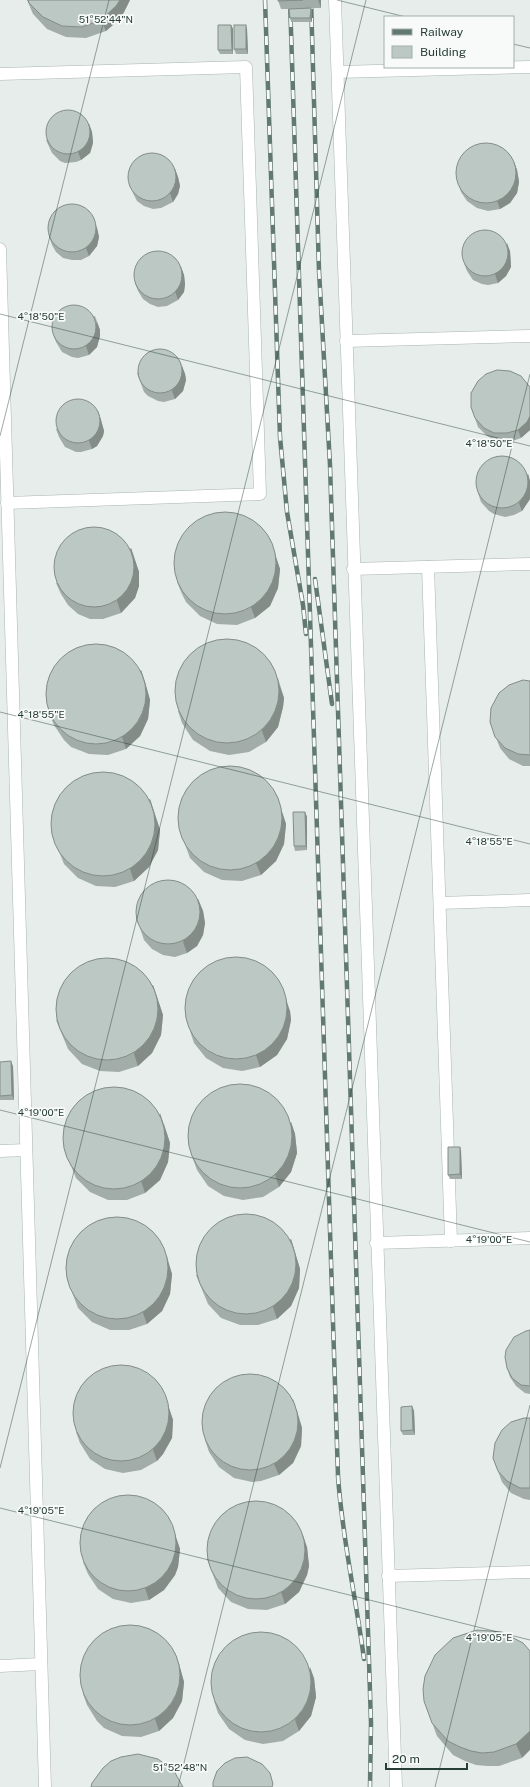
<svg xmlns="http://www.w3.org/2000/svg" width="530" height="1787" font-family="'Public Sans',sans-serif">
  <rect width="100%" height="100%" fill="#e6edea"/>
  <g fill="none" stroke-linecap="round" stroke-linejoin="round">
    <defs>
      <g id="lane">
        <polyline points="335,0 396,1787"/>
        <polyline points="338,72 530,67"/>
        <polyline points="0,74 246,67 260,494 7,503"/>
        <polyline points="0,249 45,1787"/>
        <polyline points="346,341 530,336"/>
        <polyline points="428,567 451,1241"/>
        <polyline points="353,569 530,564"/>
        <polyline points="440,903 530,900"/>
        <polyline points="0,1151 26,1150"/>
        <polyline points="376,1243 530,1238"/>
        <polyline points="388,1576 530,1572"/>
        <polyline points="0,1666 41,1664"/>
      </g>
    </defs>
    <use href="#lane" stroke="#a9b5b1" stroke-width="13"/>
    <use href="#lane" stroke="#fff" stroke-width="12"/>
    <defs>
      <g id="rail">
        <polyline points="265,0 280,437 287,512 303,605 306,634"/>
        <path d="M290 0 338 1476C342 1538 356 1598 364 1659"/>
        <polyline points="311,0 319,271 330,465 371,1723 370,1787"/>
        <polyline points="315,579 332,704"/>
      </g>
    </defs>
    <use href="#rail" stroke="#627972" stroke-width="4.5"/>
    <use href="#rail" stroke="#f7faf8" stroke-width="3" stroke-dasharray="9" stroke-linecap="butt"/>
  </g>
  <g fill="#a2aca8">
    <polygon points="27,0 130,0 121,18 106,31 86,38 66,37 47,29 33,14"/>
    <polygon points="278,0 321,0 321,8 311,8 312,13 312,22 291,22 290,18 289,9 281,9"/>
    <polygon points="231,25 233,29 233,54 220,54 218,50"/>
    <polygon points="247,29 248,54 236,54 234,49"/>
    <polygon points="89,124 92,132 93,143 90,153 81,160 76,162 65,163 60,161 52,153 46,140"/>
    <polygon points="514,162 517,170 519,182 517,193 510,203 500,209 488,211 477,208 467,201 461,192 458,183"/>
    <polygon points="175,169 178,177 180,186 178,194 173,202 161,208 153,209 144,206 137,201 133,193 130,185"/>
    <polygon points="97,228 99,237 97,246 89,256 81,260 72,260 63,258 56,252 52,245 49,236"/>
    <polygon points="510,251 511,267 506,276 498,283 488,285 482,284 473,280 467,271 464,263"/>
    <polygon points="181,267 184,275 185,284 184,292 178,300 167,306 158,307 150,304 143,299 138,291 135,283"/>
    <polygon points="95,316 100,330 100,336 97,347 89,355 78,358 72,357 62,352 56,342 53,334"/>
    <polygon points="180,361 185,374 186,380 183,391 175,399 164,402 158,401 148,396 144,392 137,373"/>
    <polygon points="530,387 530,430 521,438 510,442 497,441 487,436 478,427 471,407"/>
    <polygon points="98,411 101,420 104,431 103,436 97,446 92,449 81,452 76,452 65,447 59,437 56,429"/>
    <polygon points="528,474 530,481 530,499 522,511 514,515 505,517 494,514 489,511 481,502 478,493"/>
    <polygon points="270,539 280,569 278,588 270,606 255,618 237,625 217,624 200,616 186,602 182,594 177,582"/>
    <polygon points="131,548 139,572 139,586 135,598 121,613 103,619 90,619 78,614 68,605 61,594 56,583"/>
    <polygon points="141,670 145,682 150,700 148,719 140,736 126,749 108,755 89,754 71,747 64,740 54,725 49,713"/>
    <polygon points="278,678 284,698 283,707 278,727 266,742 249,752 229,755 210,751 193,740 182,723 178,711"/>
    <polygon points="530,681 530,766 523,766 509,759 500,748 490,722"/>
    <polygon points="150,799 160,830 158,850 149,867 134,881 115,887 96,886 78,878 64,864 52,834"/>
    <polygon points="280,805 286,824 284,844 276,861 261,875 242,881 222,880 204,872 190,858 179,828"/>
    <polygon points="305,812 307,817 307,850 295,851 294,846"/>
    <polygon points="198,899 203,911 205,923 203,935 197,946 187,953 175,957 163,955 152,949 144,940 140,928"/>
    <polygon points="153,985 163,1015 161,1035 152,1053 138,1066 119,1072 100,1071 82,1064 68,1049 56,1020"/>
    <polygon points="290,1011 291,1020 287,1039 277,1055 260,1067 242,1071 223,1068 206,1058 194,1043 190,1031"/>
    <polygon points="0,1062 13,1066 14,1100 0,1100"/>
    <polygon points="291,1122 295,1134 297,1153 291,1172 279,1187 263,1197 243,1200 224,1196 208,1186 197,1170 193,1159"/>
    <polygon points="164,1124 170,1143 168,1162 160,1180 145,1193 127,1200 108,1200 90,1192 76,1178 64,1149"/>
    <polygon points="460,1147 461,1151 462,1179 450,1179 448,1175"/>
    <polygon points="291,1239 300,1269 299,1288 291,1306 277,1319 258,1325 240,1325 221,1318 208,1304 196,1275"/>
    <polygon points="167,1256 172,1274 170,1294 162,1311 147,1324 129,1330 110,1330 92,1322 78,1308 67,1279"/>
    <polygon points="530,1330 530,1394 525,1393 516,1386 510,1377 507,1368"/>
    <polygon points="163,1390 173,1420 172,1438 163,1454 157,1461 141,1470 123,1473 105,1469 90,1459 80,1443 76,1432"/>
    <polygon points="412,1406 414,1411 415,1435 403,1435 401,1431"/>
    <polygon points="297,1410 302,1428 301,1446 293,1463 279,1475 261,1481 252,1482 234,1478 219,1467 209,1452 205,1440"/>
    <polygon points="530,1418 530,1500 524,1499 511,1493 502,1482 493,1458"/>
    <polygon points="174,1531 180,1549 178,1567 175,1575 164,1590 149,1600 131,1603 113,1599 98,1589 88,1574 83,1562"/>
    <polygon points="307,1547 309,1566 307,1575 299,1592 285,1604 267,1610 248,1609 231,1602 218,1588 207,1559"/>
    <polygon points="477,1630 522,1758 499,1766 487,1766 476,1765 465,1761 453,1755 437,1736 424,1701"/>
    <polygon points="179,1664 184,1682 182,1701 173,1718 159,1731 141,1737 122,1736 104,1728 97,1721 87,1705 83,1694"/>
    <polygon points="314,1678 316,1697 311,1716 299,1731 283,1741 263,1744 245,1740 229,1729 218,1713 214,1701"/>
  </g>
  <g fill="#848c88">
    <polygon points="120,0 130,0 121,18 106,31 101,20"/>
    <polygon points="318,0 321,0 321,8"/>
    <polygon points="311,8 312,13 312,22 310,18"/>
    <polygon points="231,25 233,29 233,54 232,50"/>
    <polygon points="246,25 247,29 248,54 246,49"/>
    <polygon points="89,124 92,132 93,143 90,153 81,160 78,152"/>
    <polygon points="514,162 517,170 519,182 517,193 510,203 500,209 497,201"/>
    <polygon points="175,169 178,177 180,186 178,194 173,202 170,193"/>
    <polygon points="94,220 97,228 99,237 97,246 89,256 86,248"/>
    <polygon points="507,243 510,251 511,267 506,276 498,283 495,274"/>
    <polygon points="181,267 184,275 185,284 184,292 178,300 175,291"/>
    <polygon points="97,322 100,330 100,336 97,347 89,355 86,346"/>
    <polygon points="182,366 185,374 186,380 183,391 175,399 172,391"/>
    <polygon points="98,411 101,420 104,431 103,436 97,446 92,449 89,441"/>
    <polygon points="530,416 530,430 521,438 518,430"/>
    <polygon points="528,474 530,481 530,499 522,511 519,503"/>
    <polygon points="270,539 280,569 278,588 270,606 255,618 251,607"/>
    <polygon points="131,548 139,572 139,586 135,598 121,613 117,601"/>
    <polygon points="273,667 284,698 283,707 278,727 266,742 262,731"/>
    <polygon points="141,670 145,682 150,700 148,719 140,736 126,749 122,737"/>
    <polygon points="276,794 286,824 284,844 276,861 261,875 256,863"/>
    <polygon points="150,799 160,830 158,850 149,867 134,881 130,869"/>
    <polygon points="305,812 307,817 307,850 306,846"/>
    <polygon points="198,899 203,911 205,923 203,935 197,946 187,953 183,942"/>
    <polygon points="153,985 163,1015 161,1035 152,1053 138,1066 134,1054"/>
    <polygon points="286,999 290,1011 291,1020 287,1039 277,1055 260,1067 256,1055"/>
    <polygon points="11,1061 13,1066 14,1100 12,1095"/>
    <polygon points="160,1113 170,1143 168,1162 160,1180 145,1193 141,1181"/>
    <polygon points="291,1122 295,1134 297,1153 291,1172 279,1187 275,1175"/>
    <polygon points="460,1147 461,1151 462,1179 460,1174"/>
    <polygon points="291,1239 300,1269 299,1288 291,1306 277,1319 273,1307"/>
    <polygon points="162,1244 172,1274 170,1294 162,1311 147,1324 143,1313"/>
    <polygon points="163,1390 173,1420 172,1438 163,1454 157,1461 153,1450"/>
    <polygon points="293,1399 302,1428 301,1446 293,1463 279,1475 274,1464"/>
    <polygon points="412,1406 414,1411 415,1435 413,1430"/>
    <polygon points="170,1520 180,1549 178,1567 175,1575 164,1590 149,1600 145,1588"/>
    <polygon points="303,1535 307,1547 309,1566 307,1575 299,1592 285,1604 281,1592"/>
    <polygon points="175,1653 179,1664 184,1682 182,1701 173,1718 159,1731 155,1719"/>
    <polygon points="310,1667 314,1678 316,1697 311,1716 299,1731 295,1720"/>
    <polygon points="530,1731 530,1750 522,1758 516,1744"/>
  </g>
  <g fill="#bcc8c3" stroke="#848c88">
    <polygon points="28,0 120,0 116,6 101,20 82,27 62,26 43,17 29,3"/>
    <polygon points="278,0 303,0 278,1"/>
    <polygon points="311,8 310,18 290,18 289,9"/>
    <polygon points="218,25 231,25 232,50 218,50"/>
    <rect x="234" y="25" width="12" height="24"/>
    <circle cx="68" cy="132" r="22"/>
    <circle cx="486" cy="173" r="30"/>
    <circle cx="152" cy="177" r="24"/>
    <circle cx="72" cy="228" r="24"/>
    <circle cx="485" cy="253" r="23"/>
    <circle cx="158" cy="275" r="24"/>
    <circle cx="74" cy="327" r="22"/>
    <circle cx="160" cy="371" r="22"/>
    <polygon points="497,370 510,371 521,376 529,386 530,387 530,416 527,422 518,430 507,433 494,433 484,428 475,418 471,407 471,393 478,381 486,374"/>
    <circle cx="78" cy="421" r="22"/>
    <circle cx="502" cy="482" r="26"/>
    <circle cx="225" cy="563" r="51"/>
    <circle cx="94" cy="567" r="40"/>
    <circle cx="227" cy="691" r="52"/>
    <circle cx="96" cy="694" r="50"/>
    <polygon points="523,680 530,681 530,755 518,754 505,748 495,737 490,722 491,708 499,693 509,685"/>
    <circle cx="230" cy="818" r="52"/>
    <circle cx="103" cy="824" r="52"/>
    <polygon points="293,812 305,812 306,846 294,846"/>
    <circle cx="168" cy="912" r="32"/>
    <circle cx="236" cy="1008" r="51"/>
    <circle cx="107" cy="1009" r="51"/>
    <polygon points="11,1061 12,1095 0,1096 0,1062"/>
    <circle cx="240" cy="1136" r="52"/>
    <circle cx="114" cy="1138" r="51"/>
    <polygon points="448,1147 460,1147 460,1174 448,1175"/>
    <circle cx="246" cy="1264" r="50"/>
    <circle cx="117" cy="1268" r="51"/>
    <polygon points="530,1330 530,1386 521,1385 512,1378 507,1368 505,1357 506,1350 514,1337 526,1331"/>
    <circle cx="121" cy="1413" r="48"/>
    <circle cx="250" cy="1422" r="48"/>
    <polygon points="412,1406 413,1430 401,1431 401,1407"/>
    <polygon points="524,1418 530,1418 530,1488 520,1488 507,1481 498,1471 493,1458 495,1443 502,1430 511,1422"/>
    <circle cx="128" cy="1543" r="48"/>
    <circle cx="256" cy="1550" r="49"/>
    <circle cx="130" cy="1675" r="50"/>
    <polygon points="477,1630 502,1632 523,1643 530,1651 530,1731 516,1744 494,1752 482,1753 471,1751 460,1747 448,1741 432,1723 424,1701 423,1689 425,1676 435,1655 453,1638"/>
    <circle cx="261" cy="1682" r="50"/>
    <polygon points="138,1754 158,1759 174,1771 183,1787 91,1787 92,1783 103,1768 111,1761 121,1757"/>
    <polygon points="247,1757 262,1764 270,1773 273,1784 272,1787 213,1787 213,1782 217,1771 225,1763 235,1758"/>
  </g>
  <path fill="none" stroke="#273e37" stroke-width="1" stroke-opacity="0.45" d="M337 0 406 17M513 44 530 48M0 314 530 446M0 436 109 0M0 712 530 844M0 1110 530 1242M0 1468 366 0M0 1508 530 1640M178 1787 530 374M435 1787 530 1405"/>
  <g font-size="10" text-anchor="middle" fill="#273e37" stroke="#f7faf8" stroke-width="3.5" stroke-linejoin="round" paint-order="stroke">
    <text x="106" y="23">51°52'44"N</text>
    <text x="41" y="320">4°18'50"E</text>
    <text x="489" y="447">4°18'50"E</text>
    <text x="41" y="718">4°18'55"E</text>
    <text x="489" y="845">4°18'55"E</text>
    <text x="41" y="1116">4°19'00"E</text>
    <text x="489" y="1243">4°19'00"E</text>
    <text x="41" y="1514">4°19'05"E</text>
    <text x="489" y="1641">4°19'05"E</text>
    <text x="180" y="1771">51°52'48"N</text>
  </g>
  <rect x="384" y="16" width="130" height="52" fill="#f7faf8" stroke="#a4afab"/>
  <rect x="392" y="29" width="20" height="6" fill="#627972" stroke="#a4afab"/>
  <text x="420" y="36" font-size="12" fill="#273e37">Railway</text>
  <rect x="392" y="46" width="20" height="12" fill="#bcc8c3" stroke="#a4afab"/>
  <text x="420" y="56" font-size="12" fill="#273e37">Building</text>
  <path d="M386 1763v6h81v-6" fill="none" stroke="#273e37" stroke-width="2"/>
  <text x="392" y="1763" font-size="12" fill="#273e37" stroke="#f7faf8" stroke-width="3" paint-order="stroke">20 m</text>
</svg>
